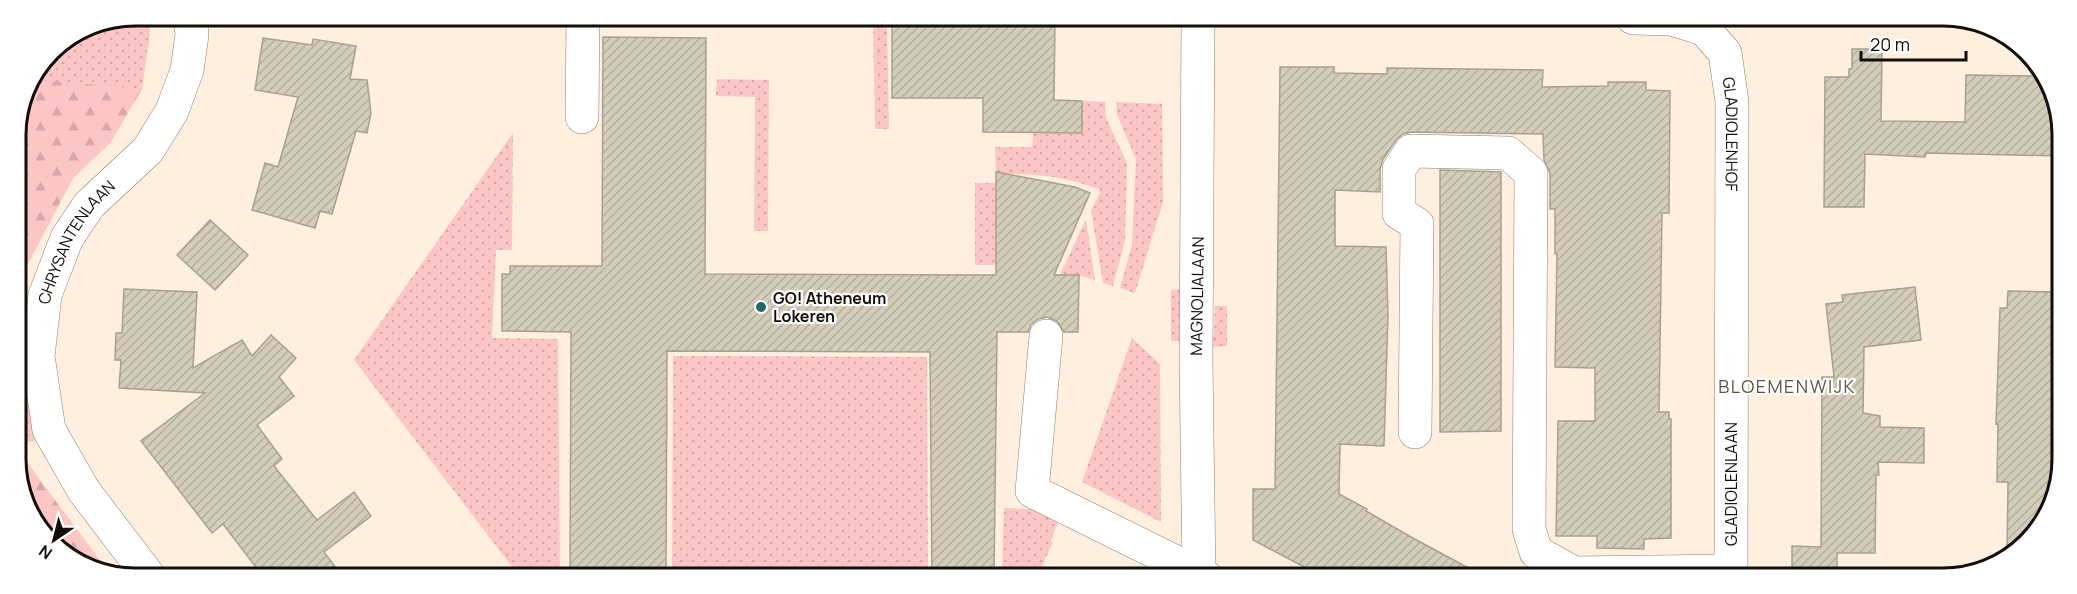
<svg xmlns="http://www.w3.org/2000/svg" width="2077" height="594" font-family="Manrope,sans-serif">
  <defs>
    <pattern id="grass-dots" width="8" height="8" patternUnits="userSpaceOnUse" patternTransform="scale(1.5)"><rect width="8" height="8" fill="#fbc6c5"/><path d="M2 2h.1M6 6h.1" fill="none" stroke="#d6a9a8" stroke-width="1.8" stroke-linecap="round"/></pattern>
    <pattern id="forest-firs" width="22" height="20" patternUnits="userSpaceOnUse" patternTransform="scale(1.5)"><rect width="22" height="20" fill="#fbc6c5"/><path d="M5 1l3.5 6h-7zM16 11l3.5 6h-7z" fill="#d6a9a8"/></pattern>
    <pattern id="building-hatch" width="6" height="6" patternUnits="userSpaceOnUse" patternTransform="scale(1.5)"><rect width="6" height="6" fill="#d3cdba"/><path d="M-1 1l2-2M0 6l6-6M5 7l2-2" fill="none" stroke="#b4af9f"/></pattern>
  </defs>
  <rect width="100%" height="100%" fill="#feefdf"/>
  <g fill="url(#grass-dots)">
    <polygon points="134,15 149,15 150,33 142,89 110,143 73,178 25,269 20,321 21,371 35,440 17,445 15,127 24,88 50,50 89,24"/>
    <polygon points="873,17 887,17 889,129 875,129"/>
    <polygon points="717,79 769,80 768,231 754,231 755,97 716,96"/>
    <path d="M1082 101 1105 102 1106 118 1127 163 1125 241 1113 286 1103 283 1091 211 1100 193 1099 189C1060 175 1037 174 996 174L995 147H1032L1033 133H1082Z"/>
    <polygon points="1116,102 1162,104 1163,202 1135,293 1120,288 1132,245 1136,159 1117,115"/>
    <polygon points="513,133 512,250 496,250 492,338 558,339 560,576 519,576 354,360"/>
    <rect x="975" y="183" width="21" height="82"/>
    <polygon points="1086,219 1095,280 1079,275 1060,275"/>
    <polygon points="1183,289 1182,341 1171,341 1171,290"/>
    <polygon points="1215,306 1227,306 1227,346 1205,347 1214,336"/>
    <polygon points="1132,338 1160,364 1161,522 1082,482"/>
    <polygon points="673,356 927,357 928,577 672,576"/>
    <polygon points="1043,507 1061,513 1051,541 1053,542 1037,577 1002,577 1004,508 1028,509"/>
  </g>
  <g fill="url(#forest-firs)">
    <polygon points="30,79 142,89 110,143 73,178 25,269 20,321 16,317 15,127 19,111 24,106"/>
    <polygon points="17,449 111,575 104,575 50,544 17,483"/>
  </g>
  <g fill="url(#building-hatch)" stroke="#a7a18f" stroke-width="1.5">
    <polygon points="892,17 1055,17 1054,100 1082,101 1082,133 983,132 983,98 892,98"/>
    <polygon points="603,37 706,38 705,274 996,275 996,172 1075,187 1090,193 1054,275 1079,275 1078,332 1064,332 1057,321 1047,317 1038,319 1031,325 1028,332 997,332 994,577 932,577 930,352 667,351 666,576 570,576 571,332 502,331 502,274 510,274 510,266 602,266"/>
    <polygon points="263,38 312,45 313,39 356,46 350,79 367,80 371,113 367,133 356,131 332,214 320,211 315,228 252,210 265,163 278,167 298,97 255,90"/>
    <polygon points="1852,49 1882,49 1881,121 1965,122 1966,75 2042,76 2060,111 2060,156 1926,153 1925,157 1865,154 1864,207 1824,207 1825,77 1849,77 1849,69 1852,69"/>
    <polygon points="1280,67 1334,67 1334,73 1387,74 1387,68 1543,70 1542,87 1608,86 1608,82 1646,82 1646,90 1670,91 1669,213 1662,213 1659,412 1669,412 1669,419 1671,419 1671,538 1644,539 1644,549 1597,548 1597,536 1556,536 1558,421 1595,421 1595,368 1555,367 1557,254 1555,254 1555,209 1550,209 1550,173 1544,160 1543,134 1411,132 1403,134 1396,140 1383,159 1380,169 1380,192 1335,190 1335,246 1386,247 1388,315 1384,446 1340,444 1339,494 1367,509 1366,511 1411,537 1487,578 1325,578 1253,540 1253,489 1275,489"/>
    <polygon points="1440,170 1501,172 1501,431 1440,432"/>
    <polygon points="210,220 248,255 215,290 177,255"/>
    <polygon points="1915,287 1921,340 1864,347 1863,413 1880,416 1880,427 1924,428 1924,463 1878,462 1879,475 1876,475 1875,553 1837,553 1837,579 1792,578 1792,546 1821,547 1822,377 1834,377 1826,304 1843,302 1842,295"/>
    <polygon points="124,289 197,292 193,368 242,340 252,356 271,335 296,358 279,377 294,396 257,425 282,459 274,466 317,520 354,492 371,516 324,552 342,576 262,575 223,524 212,533 141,441 205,393 119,388 121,360 115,360 116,333 122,333"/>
    <polygon points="2008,291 2054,292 2050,503 2016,554 2007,557 2008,482 1997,482 1998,425 1996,424 2000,308 2007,308"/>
  </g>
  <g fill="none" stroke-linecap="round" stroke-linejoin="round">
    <defs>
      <g id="minor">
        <polyline points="1198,17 1196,363 1199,574"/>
        <path id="s1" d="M1633 18 1671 19 1704 29 1725 53 1732 102 1731 578"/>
        <polyline points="582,117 583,16"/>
        <polyline points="1046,336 1032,491 1206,577"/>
        <polyline points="1415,432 1417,224 1399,213 1399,169 1411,151 1508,153 1531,173 1529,529 1536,552 1574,573 1731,571"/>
        <path id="s2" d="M148 575 84 491 49 430 38 356 45 295 67 238 89 205 148 150 172 111 187 70 192 35 190 15"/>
      </g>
    </defs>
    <use href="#minor" stroke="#8c7f71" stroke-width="34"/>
    <use href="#minor" stroke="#fff" stroke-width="33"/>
  </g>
  <circle fill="#206b67" stroke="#fff" stroke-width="2" cx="761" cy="307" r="6"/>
  <g text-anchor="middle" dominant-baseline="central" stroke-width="4.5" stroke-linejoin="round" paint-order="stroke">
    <g font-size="16" fill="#130e09" stroke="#fff">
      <text stroke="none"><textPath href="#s1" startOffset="186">GLADIOLENHOF</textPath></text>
      <text stroke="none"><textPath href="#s2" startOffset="374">CHRYSANTENLAAN</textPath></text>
      <text transform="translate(1197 296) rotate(-89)">MAGNOLIALAAN</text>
      <text transform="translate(1731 484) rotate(-90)">GLADIOLENLAAN</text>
    </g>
    <g font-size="16" font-weight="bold" fill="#130e09" stroke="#fff" text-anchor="start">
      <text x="773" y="298">GO! Atheneum<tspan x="773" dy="18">Lokeren</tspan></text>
    </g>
    <g font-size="18" letter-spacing="1.5" fill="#5f5345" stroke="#fff">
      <text x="1787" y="386">BLOEMENWIJK</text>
    </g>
  </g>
  <path d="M0 0H2077V594H0ZM135 26H1943A109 109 0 0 1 2052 135V459A109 109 0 0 1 1943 568H135A109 109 0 0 1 26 459V135A109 109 0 0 1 135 26Z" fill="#fff" fill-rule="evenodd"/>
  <path fill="none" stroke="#130e09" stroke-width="3" d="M135 26H1943A109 109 0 0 1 2052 135V459A109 109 0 0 1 1943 568H135A109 109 0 0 1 26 459V135A109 109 0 0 1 135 26Z"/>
  <g transform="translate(54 540) rotate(215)" stroke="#ffffff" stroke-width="4.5" paint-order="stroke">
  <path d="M0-4.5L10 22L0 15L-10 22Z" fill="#130e09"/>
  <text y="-9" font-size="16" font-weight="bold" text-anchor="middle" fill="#130e09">N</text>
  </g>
  <path d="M1861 51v9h105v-9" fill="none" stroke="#130e09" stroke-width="3"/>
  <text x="1870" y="51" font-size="18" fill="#130e09" stroke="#ffffff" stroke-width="4.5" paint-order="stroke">20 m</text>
</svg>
